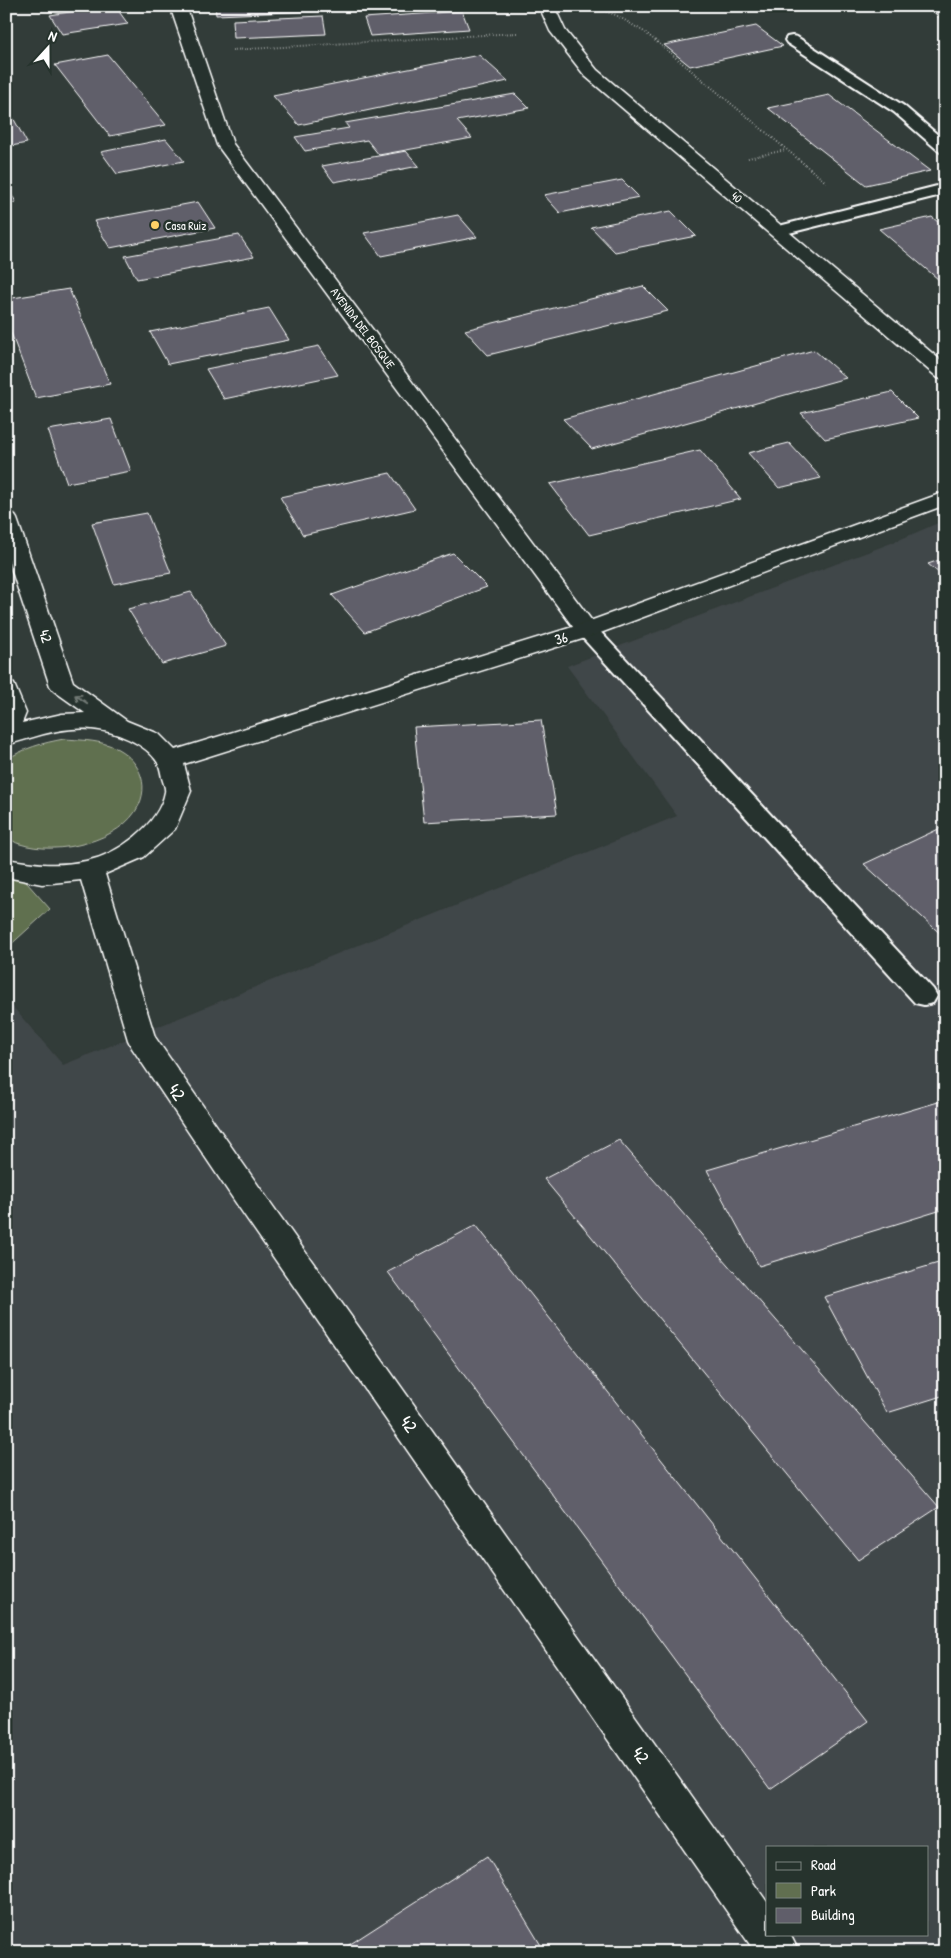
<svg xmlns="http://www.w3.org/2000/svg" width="951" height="1958" font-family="'Patrick Hand',sans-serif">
  <rect width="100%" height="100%" fill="#323c39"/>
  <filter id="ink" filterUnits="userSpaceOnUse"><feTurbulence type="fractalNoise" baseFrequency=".02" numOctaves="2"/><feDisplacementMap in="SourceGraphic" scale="10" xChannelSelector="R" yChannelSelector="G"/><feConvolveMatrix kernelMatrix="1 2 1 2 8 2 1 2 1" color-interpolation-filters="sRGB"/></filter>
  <g filter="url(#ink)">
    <path fill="#404648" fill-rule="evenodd" d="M945 520V1952H6V999L63 1065 677 816 567 666 894 542ZM767 1847H927V1934H767Z"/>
    <g fill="#616f50" stroke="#b0b7a8">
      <path d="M64 739C79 740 94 740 109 745 134 754 151 779 139 805 122 842 56 856 20 844 15 843 11 839 6 837V760C24 748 42 743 64 739Z"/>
      <polygon points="6,870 19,874 50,909 6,949"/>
    </g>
    <g fill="#605e6a" stroke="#fff">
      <polygon points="109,6 115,6 128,24 62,34 50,15"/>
      <polygon points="215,6 313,6 313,11 216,15"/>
      <polygon points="462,11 469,29 370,36 364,18"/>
      <polygon points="323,16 326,34 234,38 233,20"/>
      <polygon points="756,26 783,46 690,66 664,45"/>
      <polygon points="108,55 166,125 110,136 55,65"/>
      <polygon points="479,55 508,81 299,125 273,96"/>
      <polygon points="515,94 529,108 457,121 472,138 379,155 367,140 305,151 295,137 349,128 345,123"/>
      <polygon points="829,95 930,171 866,185 768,108"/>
      <polygon points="6,105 27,143 6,147"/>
      <polygon points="166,139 184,161 117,174 101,152"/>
      <polygon points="406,151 419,166 334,182 322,166"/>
      <polygon points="622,180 639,197 560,213 544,195"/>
      <polygon points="6,186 16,202 6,204"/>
      <polygon points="198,202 215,228 110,248 94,221"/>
      <polygon points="671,211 696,236 615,252 591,227"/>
      <polygon points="458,215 477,237 381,256 364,233"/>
      <polygon points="932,217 945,228 945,285 879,229"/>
      <polygon points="239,235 254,257 137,279 125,256"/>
      <polygon points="643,286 668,311 488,355 465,330"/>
      <polygon points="69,289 110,384 36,398 6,320 6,299"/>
      <polygon points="269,308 289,340 168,364 150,332"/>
      <polygon points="319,346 338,375 224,399 206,369"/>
      <polygon points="814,350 846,378 592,449 563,419"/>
      <polygon points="892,392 918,418 825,439 801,413"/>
      <polygon points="111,419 131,471 67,483 48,430"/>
      <polygon points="789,443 821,478 779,488 748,453"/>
      <polygon points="700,450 741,499 589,535 550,484"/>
      <polygon points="390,473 415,509 303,535 280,497"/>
      <polygon points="147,513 171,573 114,584 92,523"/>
      <polygon points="453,553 487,587 365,632 332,595"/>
      <polygon points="945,558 945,578 928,564"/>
      <polygon points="191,592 226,646 162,664 128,609"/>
      <polygon points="541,720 557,814 424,822 414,727"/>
      <polygon points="945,826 945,938 864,864"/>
      <polygon points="945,1100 945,1209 759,1266 707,1170"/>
      <polygon points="619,1140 939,1507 858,1560 544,1179"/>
      <polygon points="476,1225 868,1721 770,1789 388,1272"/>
      <polygon points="945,1261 945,1395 887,1413 824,1297"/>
      <polygon points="487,1856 545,1952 338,1952"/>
    </g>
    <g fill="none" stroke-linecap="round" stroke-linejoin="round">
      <defs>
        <g id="service">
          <polygon points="792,36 797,37 904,106 945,141 945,154 940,152 894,112 787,43 785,40 787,37"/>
          <polygon points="945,184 945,194 777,236 771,234 769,231 771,228"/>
          <polygon points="587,623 594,625 933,989 937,996 933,1003 924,1005 915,1003 580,635 577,630 580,625"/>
        </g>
        <g id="minor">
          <polygon points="170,6 186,6 233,144 595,625 599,630 595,635 587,637 579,635 217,145"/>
          <polygon points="539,6 554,6 565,30 597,70 945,364 945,380 938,378 585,76 550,31"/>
          <polygon points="930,6 945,6 945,19 940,17"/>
        </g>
        <path id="tertiary" d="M945 492V505L595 635 184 764 191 791 175 829 144 857 105 874 155 1037 260 1188 767 1902V1934H790L799 1952H755L238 1206 132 1048 128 1040 81 880 42 884 6 877V859C35 864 57 867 86 861 117 855 159 825 165 792 166 788 163 782 162 778 161 773 160 767 158 763 146 743 114 731 92 729 62 726 35 737 6 745V681L14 684 26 713 22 723 62 714 85 713 54 691 50 686 6 553V513L14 514 17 519 73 682 127 721 159 734 175 750 579 625Z"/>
      </defs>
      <use href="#service" stroke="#fff" stroke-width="4"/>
      <use href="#minor" stroke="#fff" stroke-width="3"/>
      <use href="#tertiary" stroke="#fff" stroke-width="3"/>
      <g stroke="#fff" stroke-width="2" stroke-dasharray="0.5 2.5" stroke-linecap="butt">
        <polyline points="589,6 616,15 646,33 827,183"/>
        <polyline points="232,50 517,33"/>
        <polyline points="748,158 786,150"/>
      </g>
      <use href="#service" fill="#26332d" fill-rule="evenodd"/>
      <use href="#minor" fill="#26332d" fill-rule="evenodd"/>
      <use href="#tertiary" fill="#26332d" fill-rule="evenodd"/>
    </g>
    <defs><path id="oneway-shaft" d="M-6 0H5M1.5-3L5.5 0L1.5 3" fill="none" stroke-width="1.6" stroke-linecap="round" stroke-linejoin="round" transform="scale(1.25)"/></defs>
    <use stroke="#727a76" href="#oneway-shaft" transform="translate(81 699) rotate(-146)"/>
  </g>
  <circle fill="#ffd166" stroke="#26332d" stroke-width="2" cx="155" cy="225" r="5"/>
  <g text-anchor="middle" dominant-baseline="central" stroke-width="5" stroke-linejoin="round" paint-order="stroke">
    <g font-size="12" fill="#fff" stroke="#26332d">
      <text transform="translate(737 197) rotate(41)">40</text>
      <text transform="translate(363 328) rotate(53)">AVENIDA DEL BOSQUE</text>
    </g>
    <g font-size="12" fill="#fff" stroke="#26332d" text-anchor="start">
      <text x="165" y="225">Casa Ruiz</text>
    </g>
    <g font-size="15" fill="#fff" stroke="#26332d">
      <text transform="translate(46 636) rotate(72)">42</text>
      <text transform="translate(561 638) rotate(-17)">36</text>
    </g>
    <g font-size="18" fill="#fff" stroke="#26332d">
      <text transform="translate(177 1092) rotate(56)">42</text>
      <text transform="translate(409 1424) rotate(55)">42</text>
      <text transform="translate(641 1755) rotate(55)">42</text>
    </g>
  </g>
  <rect width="951" height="1958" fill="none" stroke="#26332d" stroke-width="25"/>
  <rect x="12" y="12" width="926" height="1933" fill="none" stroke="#fff" stroke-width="2" filter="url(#ink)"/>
  <rect x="766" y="1846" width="162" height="90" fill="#26332d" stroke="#7d8581"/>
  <rect x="776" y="1862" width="25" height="8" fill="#26332d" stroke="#7d8581"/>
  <text x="811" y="1870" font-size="15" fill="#ffffff">Road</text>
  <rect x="776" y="1883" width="25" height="15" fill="#616f50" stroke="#7d8581"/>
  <text x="811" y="1896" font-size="15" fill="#ffffff">Park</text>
  <rect x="776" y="1908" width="25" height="15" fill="#605e6a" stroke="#7d8581"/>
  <text x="811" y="1920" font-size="15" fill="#ffffff">Building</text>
  <g transform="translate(48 48) rotate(21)" stroke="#26332d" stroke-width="4" paint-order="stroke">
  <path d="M0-4L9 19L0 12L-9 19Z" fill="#ffffff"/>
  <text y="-8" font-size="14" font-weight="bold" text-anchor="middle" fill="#ffffff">N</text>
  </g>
</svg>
